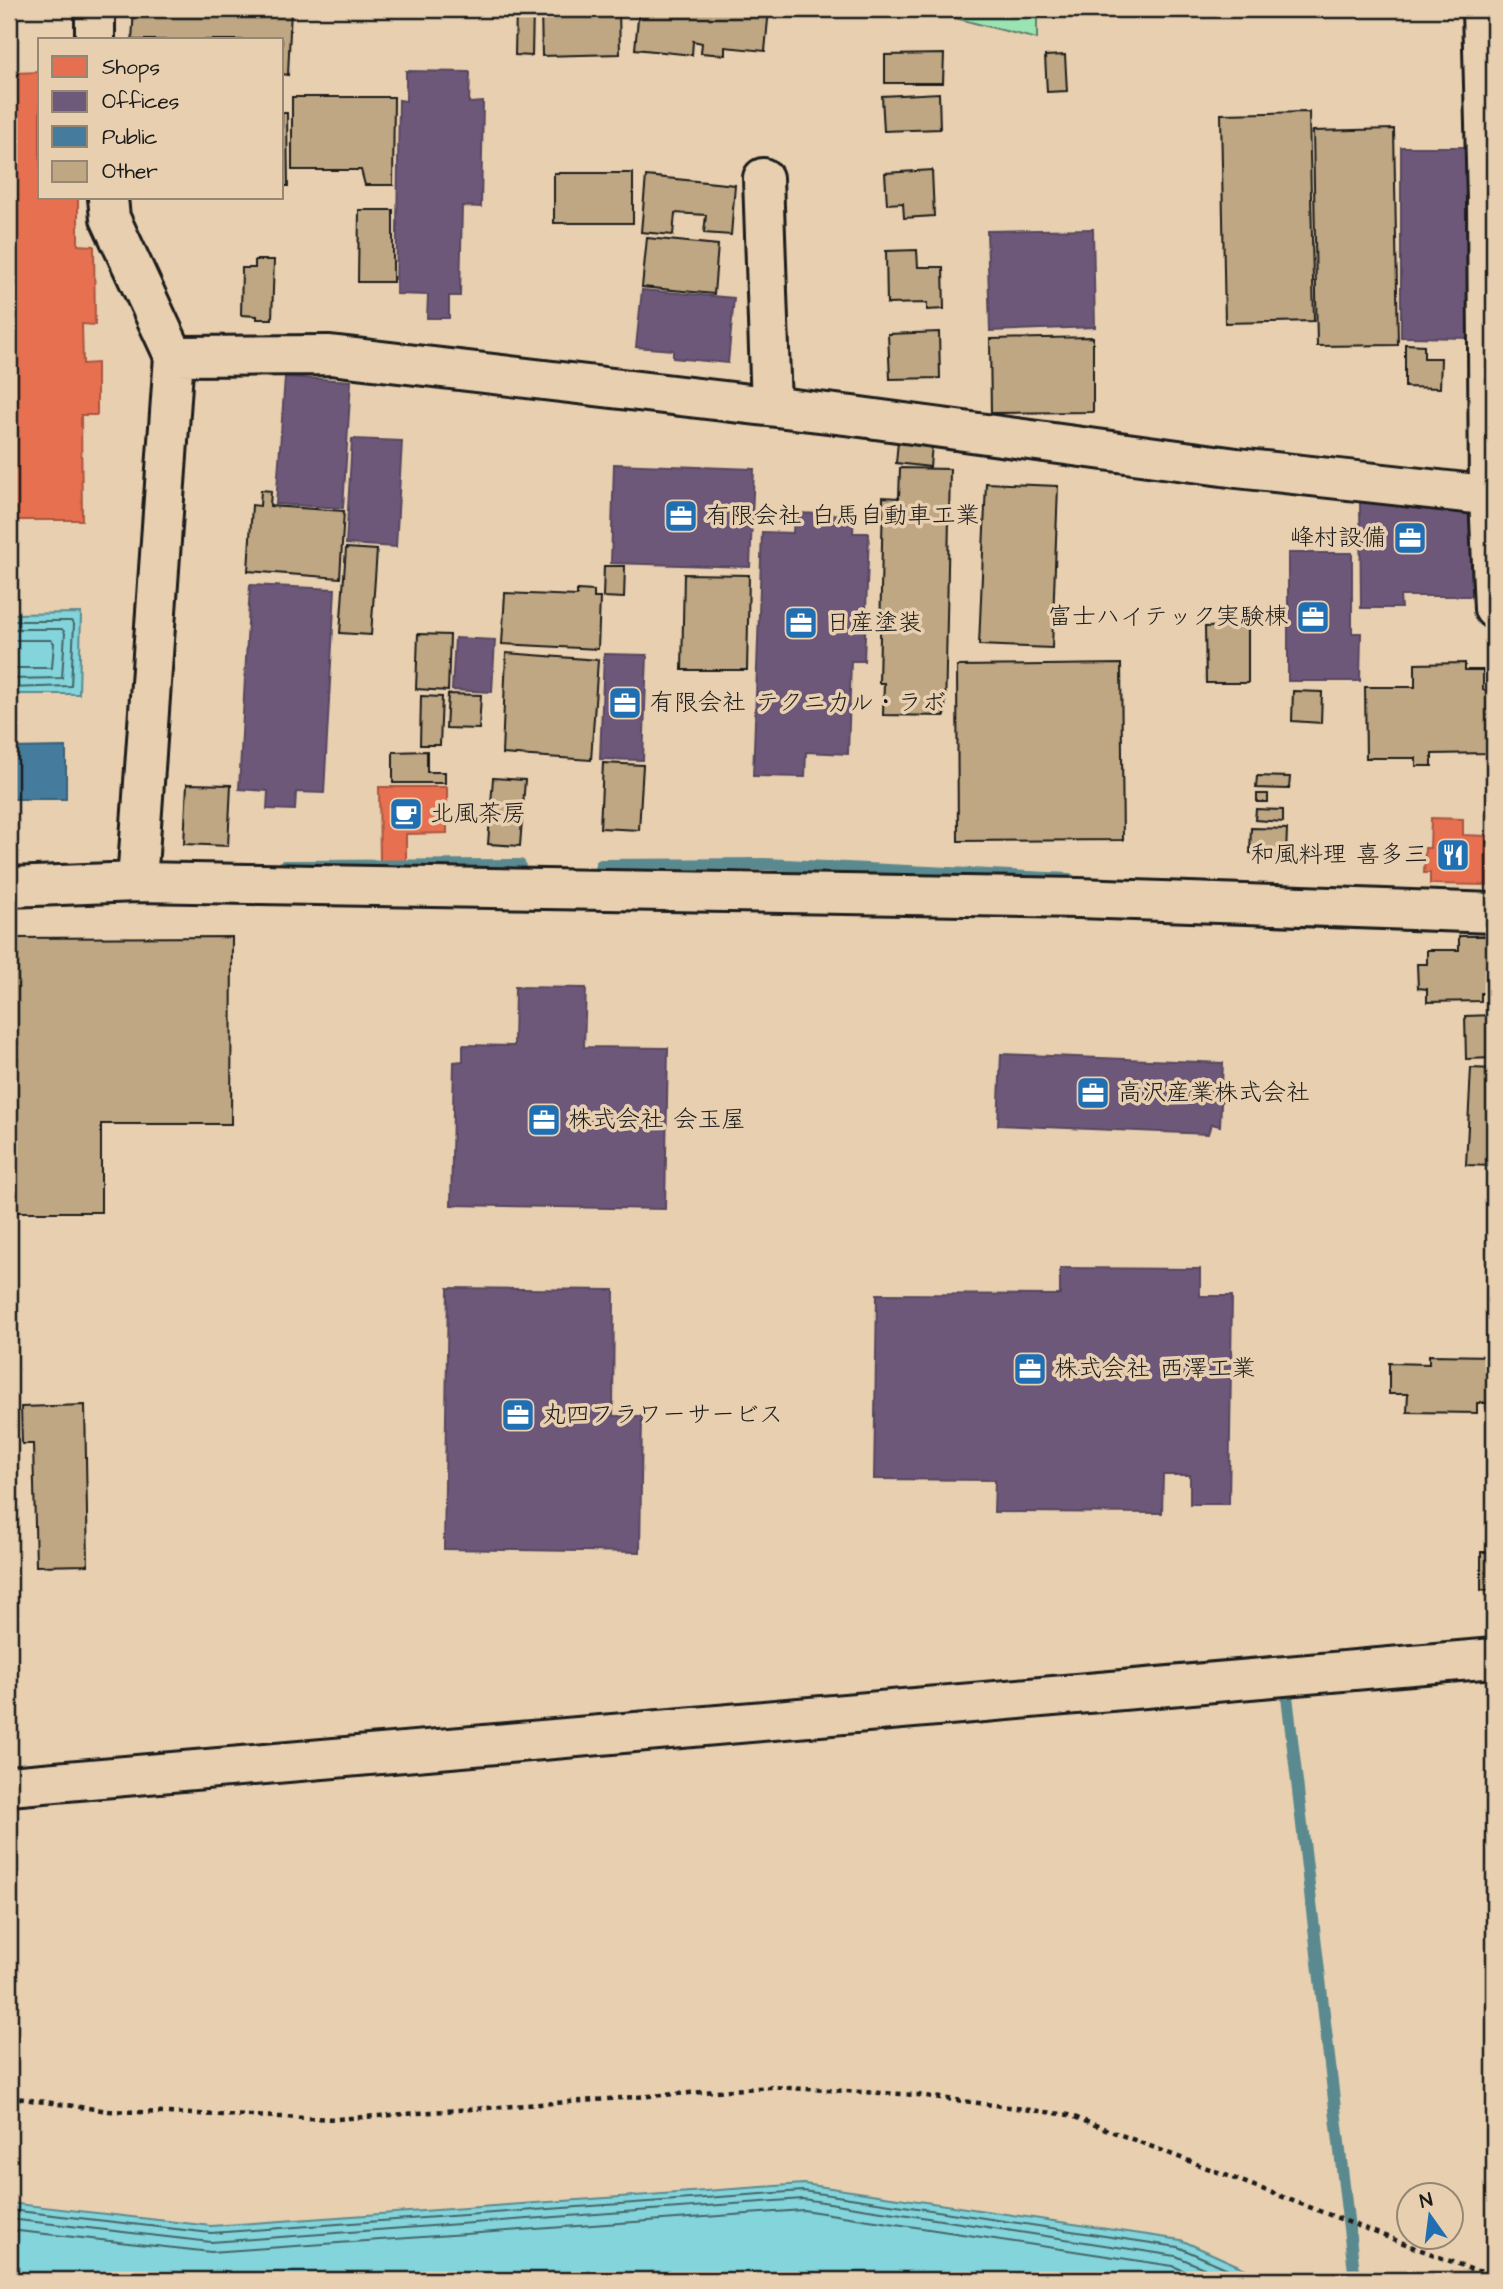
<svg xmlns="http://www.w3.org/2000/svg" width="1503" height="2289" font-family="'Architects Daughter','Klee One',sans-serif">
  <rect width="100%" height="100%" fill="#e7cfaf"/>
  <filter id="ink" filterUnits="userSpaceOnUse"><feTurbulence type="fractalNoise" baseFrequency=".0143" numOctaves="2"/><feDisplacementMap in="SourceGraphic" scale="14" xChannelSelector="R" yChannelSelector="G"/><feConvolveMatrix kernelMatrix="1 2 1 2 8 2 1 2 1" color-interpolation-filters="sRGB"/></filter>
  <g filter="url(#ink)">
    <polygon fill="#9ae3b3" stroke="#5b8068" stroke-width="2" points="920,9 1037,9 1037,39"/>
    <g fill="#83d4db" stroke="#5a8a8f" stroke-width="2">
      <polygon points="81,613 79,694 9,694 9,614"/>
      <polygon points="804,2184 1181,2240 1270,2280 9,2280 9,2203 211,2226"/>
    </g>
    <g fill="#e76f51" stroke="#aa5641" stroke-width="2">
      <polygon points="9,9 13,9 13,73 40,72 40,198 78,198 78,245 94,246 95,325 82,324 83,364 97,363 97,415 81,415 82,520 9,520"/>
      <polygon points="379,787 447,787 447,833 406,834 406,861 380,861"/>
      <polygon points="1431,818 1463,819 1463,835 1487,836 1487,885 1430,884 1430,873 1424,873 1425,848 1430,848"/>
    </g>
    <g fill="#6d597a" stroke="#55475e" stroke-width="2">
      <polygon points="406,71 470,72 469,103 483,102 481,207 462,206 460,296 449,296 449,318 427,318 428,295 396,294 399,100 406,101"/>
      <polygon points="1401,147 1471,147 1471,338 1401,337"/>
      <polygon points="1093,229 1095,327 990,331 987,231"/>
      <polygon points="642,290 734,298 728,363 673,358 673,350 636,347"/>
      <polygon points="285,377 351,381 343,508 276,504"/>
      <polygon points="352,439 402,441 396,547 346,544"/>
      <polygon points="614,464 754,469 750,567 611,563"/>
      <polygon points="1360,500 1482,511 1483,596 1400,596 1401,608 1361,608"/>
      <polygon points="794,513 854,515 853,533 869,533 864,661 851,661 848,754 806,752 805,777 753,776 762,532 793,533"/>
      <polygon points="1288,553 1352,553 1352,633 1361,633 1360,681 1288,681"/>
      <polygon points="250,585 335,589 324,793 296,792 295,810 267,809 268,791 239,789"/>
      <polygon points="455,638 495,640 492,692 452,690"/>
      <polygon points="604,654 647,655 643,760 600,759"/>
      <polygon points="515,987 586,988 584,1047 668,1048 665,1209 451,1205 454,1062 463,1061 463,1045 514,1046"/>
      <polygon points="1001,1054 1223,1063 1220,1126 1211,1124 1208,1134 998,1125"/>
      <polygon points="1060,1268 1200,1269 1200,1296 1232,1296 1229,1504 1190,1504 1190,1475 1163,1475 1162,1513 994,1512 995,1480 874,1479 877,1294 1060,1295"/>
      <polygon points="448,1288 614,1290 613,1416 642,1416 640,1552 444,1549"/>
    </g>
    <polygon fill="#457b9d" stroke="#395e76" stroke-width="2" points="66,747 66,799 9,799 9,748"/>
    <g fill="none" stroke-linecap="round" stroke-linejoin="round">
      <g stroke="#456668" stroke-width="2">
        <polyline points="9,621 71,621 74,624 71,686 9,688"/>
        <polyline points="9,629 62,629 65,633 62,678 9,679"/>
        <polyline points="9,640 51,640 54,643 52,668 9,668"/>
        <polyline points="9,2210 211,2233 803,2191 1178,2247 1253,2280"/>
        <polyline points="9,2219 211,2242 803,2199 1176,2256 1231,2280"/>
        <polyline points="9,2230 211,2252 803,2210 1173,2266 1205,2280"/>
      </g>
      <g stroke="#5a8a8f" stroke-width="12">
        <polyline points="601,865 765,864 1069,879"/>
        <polyline points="284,866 520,865"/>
        <polyline points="1287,1696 1355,2280"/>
      </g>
    </g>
    <g fill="#bea782" stroke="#1c1c1c" stroke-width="2">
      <polygon points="134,9 291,9 288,75 282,74 282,40 132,40"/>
      <polygon points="516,9 533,9 532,56 515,55"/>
      <polygon points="541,9 619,9 620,54 542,56"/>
      <polygon points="639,9 769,9 765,51 725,47 725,55 701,53 702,43 693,41 692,55 635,49"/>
      <rect x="931" y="9" width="75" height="2"/>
      <polygon points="944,54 943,83 885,83 885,55"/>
      <polygon points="1065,55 1067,91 1047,92 1045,56"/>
      <polygon points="939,93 940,129 884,131 882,96"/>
      <polygon points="292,97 394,97 393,185 365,185 361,170 292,170"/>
      <polygon points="1309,112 1314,321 1225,323 1221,114"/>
      <polygon points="282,113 287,113 288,186 282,186"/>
      <polygon points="1394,129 1398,345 1317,346 1313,131"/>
      <polygon points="932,170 934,216 904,218 903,203 887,204 885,173"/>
      <rect x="554" y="173" width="79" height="50"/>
      <polygon points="646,176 735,185 731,235 704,233 706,215 675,213 673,235 641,232"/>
      <polygon points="359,210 393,210 393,282 358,282"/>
      <polygon points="647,238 718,245 714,294 642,287"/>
      <polygon points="917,250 918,267 943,267 944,309 927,310 927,303 887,304 886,251"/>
      <polygon points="255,260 274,260 272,319 257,319 257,316 241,315 242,268 255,268"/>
      <polygon points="939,332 940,378 890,379 888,334"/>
      <polygon points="1093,337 1093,412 991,413 990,339"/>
      <polygon points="1405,344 1424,345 1424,358 1441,358 1440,388 1405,387"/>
      <polygon points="898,441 932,444 930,467 896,463"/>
      <polygon points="900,468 950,469 945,716 883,715 884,683 879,683 883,497 899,498"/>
      <polygon points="986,483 1058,486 1052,648 979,645"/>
      <polygon points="261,490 271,491 270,506 344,511 340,578 248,571 252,505 260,506"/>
      <polygon points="346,548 377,550 371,635 340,633"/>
      <polygon points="604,566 625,566 624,598 603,597"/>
      <polygon points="684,574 749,575 747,670 682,670"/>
      <polygon points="577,590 594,591 594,598 600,598 598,649 502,644 505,593 577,596"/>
      <polygon points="1248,626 1248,683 1206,683 1205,627"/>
      <polygon points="418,634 450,635 448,691 416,689"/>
      <polygon points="506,653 598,660 591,760 502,754"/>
      <polygon points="1465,663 1465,670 1483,670 1483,690 1488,690 1489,753 1432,754 1432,766 1416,766 1416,758 1366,758 1365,687 1415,687 1415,664"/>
      <polygon points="1121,664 1123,840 958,841 957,666"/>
      <polygon points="1293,691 1322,692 1321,723 1292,721"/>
      <polygon points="448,694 481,695 479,729 446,728"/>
      <polygon points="421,696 442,697 440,745 420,745"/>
      <polygon points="427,751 427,772 445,772 445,783 393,783 393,752"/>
      <polygon points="603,763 643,765 639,830 600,828"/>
      <polygon points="1257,776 1290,777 1289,789 1256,788"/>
      <polygon points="493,778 525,780 520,846 488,844"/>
      <polygon points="187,784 231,785 228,846 184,844"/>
      <rect x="1257" y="794" width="11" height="8"/>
      <polygon points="1256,809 1283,810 1283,822 1255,820"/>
      <polygon points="1251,828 1287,829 1286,855 1250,853"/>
      <polygon points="1459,936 1491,936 1491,993 1481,993 1481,1001 1427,1002 1427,989 1418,988 1417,964 1427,964 1427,950 1459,950"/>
      <polygon points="232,937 231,1124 101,1124 101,1212 9,1212 9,938"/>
      <polygon points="1494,1015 1494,1058 1466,1059 1465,1016"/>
      <polygon points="1471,1068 1494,1069 1494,1166 1466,1165"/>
      <polygon points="1429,1355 1494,1356 1494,1403 1477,1403 1477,1413 1407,1412 1408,1394 1389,1394 1389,1363 1429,1364"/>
      <polygon points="85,1405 88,1565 36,1566 33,1444 22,1444 21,1407"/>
      <rect x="1481" y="1552" width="13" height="38"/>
    </g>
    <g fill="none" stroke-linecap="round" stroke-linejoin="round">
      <defs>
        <g id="minor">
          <polyline points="95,9 95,40"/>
          <polyline points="1482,9 1487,200 1489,496 1494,609"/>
          <polyline points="763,178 771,406"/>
          <polyline points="108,198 110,218 174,356"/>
          <polyline points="137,882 174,356 330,355 853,416 1237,468 1494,496"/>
          <polyline points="9,887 137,882 1079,898 1494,913"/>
          <polyline points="9,1786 1494,1658"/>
        </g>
      </defs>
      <use href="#minor" stroke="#1c1c1c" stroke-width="44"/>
      <polyline stroke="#1c1c1c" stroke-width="4.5" stroke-dasharray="5 5" stroke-linecap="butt" points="9,2097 109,2111 337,2119 771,2087 918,2095 1069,2115 1476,2271 1494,2272"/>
      <use href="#minor" stroke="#e7cfaf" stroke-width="38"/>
    </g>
  </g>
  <defs>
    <symbol id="office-square" viewBox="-11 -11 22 22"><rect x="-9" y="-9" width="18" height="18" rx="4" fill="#1f6fb2" stroke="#e7cfaf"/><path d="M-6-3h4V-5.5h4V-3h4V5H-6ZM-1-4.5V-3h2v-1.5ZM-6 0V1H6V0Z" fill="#fff"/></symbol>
    <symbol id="cafe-square" viewBox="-11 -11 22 22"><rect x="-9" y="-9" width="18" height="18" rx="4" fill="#1f6fb2" stroke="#e7cfaf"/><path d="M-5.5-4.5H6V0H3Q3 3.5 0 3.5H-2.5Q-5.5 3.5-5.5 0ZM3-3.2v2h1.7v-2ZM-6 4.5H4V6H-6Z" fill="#fff"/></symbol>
    <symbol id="restaurant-square" viewBox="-11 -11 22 22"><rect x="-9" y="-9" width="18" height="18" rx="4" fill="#1f6fb2" stroke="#e7cfaf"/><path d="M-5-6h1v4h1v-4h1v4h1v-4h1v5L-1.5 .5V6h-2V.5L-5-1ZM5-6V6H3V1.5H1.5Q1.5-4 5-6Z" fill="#fff"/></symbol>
  </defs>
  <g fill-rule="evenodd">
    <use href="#office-square" x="662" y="497" width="38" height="38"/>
    <use href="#office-square" x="1391" y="519" width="38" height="38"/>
    <use href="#office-square" x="1294" y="598" width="38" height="38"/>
    <use href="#office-square" x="782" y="604" width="38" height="38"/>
    <use href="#office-square" x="606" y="684" width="38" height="38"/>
    <use href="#cafe-square" x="387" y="795" width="38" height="38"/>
    <use href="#restaurant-square" x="1434" y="836" width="38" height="38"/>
    <use href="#office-square" x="1074" y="1074" width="38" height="38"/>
    <use href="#office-square" x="525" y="1101" width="38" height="38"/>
    <use href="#office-square" x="1011" y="1350" width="38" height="38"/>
    <use href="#office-square" x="499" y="1396" width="38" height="38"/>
  </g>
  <g text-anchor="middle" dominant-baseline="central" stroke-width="7" stroke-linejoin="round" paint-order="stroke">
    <g font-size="24" fill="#1c1c1c" stroke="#e7cfaf" text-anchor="start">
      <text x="706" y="516">有限会社 白馬自動車工業</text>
      <text x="1386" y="538" text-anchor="end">峰村設備</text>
      <text x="1288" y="617" text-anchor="end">富士ハイテック実験棟</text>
      <text x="826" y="623">日産塗装</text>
      <text x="650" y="703">有限会社 テクニカル・ラボ</text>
      <text x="430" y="814">北風茶房</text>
      <text x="1428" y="855" text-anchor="end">和風料理 喜多三</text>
      <text x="1118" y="1093">高沢産業株式会社</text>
      <text x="568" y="1120">株式会社 会玉屋</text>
      <text x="1054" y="1369">株式会社 西澤工業</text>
      <text x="542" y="1415">丸四フラワーサービス</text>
    </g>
  </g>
  <rect width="1503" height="2289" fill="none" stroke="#e7cfaf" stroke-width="35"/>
  <rect x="18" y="18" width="1468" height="2254" fill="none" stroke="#1c1c1c" stroke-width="2.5" filter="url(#ink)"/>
  <rect x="38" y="38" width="245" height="161" fill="#e7cfaf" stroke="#968774" stroke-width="2"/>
  <rect x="52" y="56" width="35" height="21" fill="#e76f51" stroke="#968774" stroke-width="2"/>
  <text x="102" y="74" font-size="21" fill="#1c1c1c">Shops</text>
  <rect x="52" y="91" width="35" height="21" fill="#6d597a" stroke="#968774" stroke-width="2"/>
  <text x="102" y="108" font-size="21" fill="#1c1c1c">Offices</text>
  <rect x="52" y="126" width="35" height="21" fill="#457b9d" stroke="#968774" stroke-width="2"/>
  <text x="102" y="144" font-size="21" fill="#1c1c1c">Public</text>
  <rect x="52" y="161" width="35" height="21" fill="#bea782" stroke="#968774" stroke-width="2"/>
  <text x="102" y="178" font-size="21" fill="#1c1c1c">Other</text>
  <g transform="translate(1430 2216) rotate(346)"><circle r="33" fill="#e7cfaf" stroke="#968774" stroke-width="2"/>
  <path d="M0-5L12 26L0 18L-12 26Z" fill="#1f6fb2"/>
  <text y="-10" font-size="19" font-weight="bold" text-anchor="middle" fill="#1c1c1c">N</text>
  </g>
</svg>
